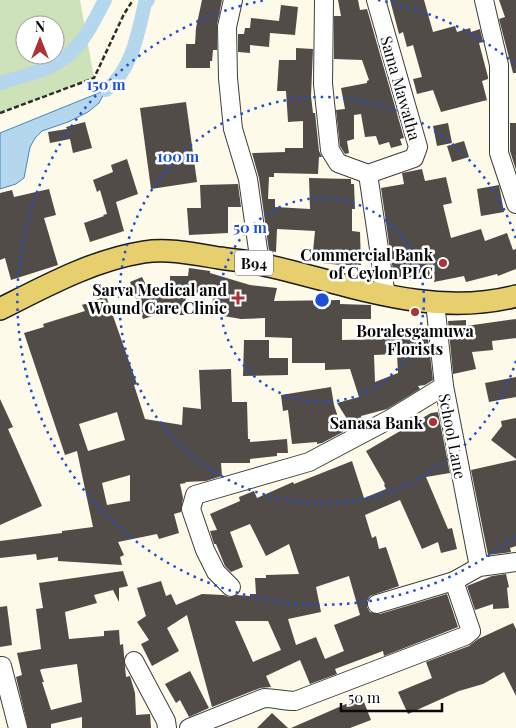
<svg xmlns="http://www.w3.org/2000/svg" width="516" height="728" font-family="'Playfair Display',serif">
  <rect width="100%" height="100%" fill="#fdfaea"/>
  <path fill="#cde2b8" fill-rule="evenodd" d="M0 0H80L94 78 0 113ZM25 25H55V55H25Z"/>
  <polygon fill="#b4d7ee" stroke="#4488bc" points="106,90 99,103 88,112 68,122 42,131 35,138 30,147 24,178 16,184 0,189 0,133"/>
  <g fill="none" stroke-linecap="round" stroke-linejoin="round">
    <g stroke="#b4d7ee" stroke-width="14">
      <path d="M0 83C22 76 50 71 68 55 85 41 95 19 105 0"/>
      <path d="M106 90C132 70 138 33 145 3L148 0"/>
    </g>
  </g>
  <g fill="#514c48" fill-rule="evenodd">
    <polygon points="202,0 222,0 217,25 217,50 213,50 212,61 210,61 210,68 186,68 186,44 195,44 196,28"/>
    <polygon points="338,0 358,0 360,10 367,9 404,138 400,139 402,145 391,148 389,142 379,145 376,136 365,137 361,114 354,115 354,139 347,141 349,153 345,154 340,146 336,110 345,109 341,88 367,83 367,81 369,80 362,60 334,59 334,16 341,16"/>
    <polygon points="390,0 424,0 433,32 455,26 457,32 470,28 471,32 480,29 483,42 479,43 488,77 488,79 482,81 487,100 441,112 433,90 417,94 413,79 422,77 413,45 407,47 403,32 399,34"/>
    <polygon points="499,0 516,0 516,73 513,73 499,19 505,17"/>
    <polygon points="281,5 298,7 295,35 270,33 269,47 250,45 250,53 238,52 238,34 244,34 245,28 250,28 251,18 279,21"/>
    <polygon points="296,48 313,49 311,96 313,113 315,113 319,151 322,157 319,157 318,174 274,173 274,177 269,177 268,199 275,199 275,207 310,209 309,178 351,179 351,184 354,184 355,209 352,209 352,231 360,232 361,265 341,265 312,262 315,231 277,229 276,252 269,251 259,178 252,153 285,152 285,148 303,148 303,121 288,122 286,91 277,91 279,60 296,60"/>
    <polygon points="186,102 197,182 151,189 140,108"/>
    <polygon points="85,122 92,148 73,153 70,139 50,143 48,132 67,129 66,127"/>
    <polygon points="448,123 452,143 437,146 433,126"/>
    <polygon points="510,123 516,123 516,170 510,151"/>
    <polygon points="464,141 469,157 452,162 447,146"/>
    <polygon points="127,159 138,194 116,202 124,231 90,242 84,223 104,216 103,215 107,214 100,190 97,192 93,180 113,172 111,165"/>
    <polygon points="422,169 425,181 446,177 452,203 443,205 451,238 481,229 485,241 507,233 513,250 516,249 516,269 498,276 497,274 466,282 464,276 434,282 433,276 409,281 408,276 394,278 381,188 404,184 402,173"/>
    <polygon points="238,184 241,207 228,207 228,233 189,235 187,208 201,208 200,185"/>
    <polygon points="499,185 504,212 481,216 477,189"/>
    <polygon points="49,189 56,215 44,218 58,265 11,280 5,258 0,260 0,193 12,190 14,197"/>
    <path d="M189 268 210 271V273L250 285 277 288 274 301 340 300V304L371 305V319H342V340L428 338 433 380 425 385 418 386 420 389 387 409 361 416 362 422 352 427 337 403 359 397 350 369 325 370V363H292V338L265 337V318L241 319 212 314 213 295 186 292 185 315H172V310L143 319 130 282 142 277 149 291 170 285V276H188ZM397 354 398 373 375 382 374 355Z"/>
    <path d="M106 296 137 384 134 385 145 419 182 425 183 407 201 409 199 370 231 369 232 402H247L248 439H250V442L287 439 288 453H277V456L250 459V463H221L222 476 206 481 185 482 186 483 180 484 183 498 181 512 174 514 179 533 159 539 157 534 118 542 124 555 120 557 122 565 58 561V557L37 560 36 554 0 558V541L62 533V531L93 527 77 451 65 455 24 333 44 327 43 324 85 311 82 305ZM117 412 125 440 88 451 79 424ZM130 475V501L107 505 102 483Z"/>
    <polygon points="516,319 516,338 492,341 493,350 472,352 476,369 453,374 448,321 466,320 466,326"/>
    <polygon points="244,340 269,340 269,358 288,358 288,375 243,376"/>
    <polygon points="516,377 516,397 489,402 485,383"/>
    <polygon points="331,387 334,405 343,432 322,443 317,444 317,442 292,444 288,410 283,411 281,395"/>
    <polygon points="0,399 13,427 8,429 42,506 0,525"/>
    <path d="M438 412 450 473 426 477 448 529 452 528 457 549 441 553 438 542 422 549 400 500 365 515 372 538 376 536 379 549 386 547 399 586 370 596 367 601V607L370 612 380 614 447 594 458 627 384 656 383 651 335 669 337 674 310 684 300 660 266 676 271 687 260 688 212 707 187 615 167 628 179 651 152 666 141 644 149 640 137 622 146 616 137 588 161 581 166 596 171 594 176 605 202 594 224 595 229 597 237 595 250 596V594H256L255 578H266V575L299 574 289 544 266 556 250 524 230 532 243 567 231 572 225 566 216 544H214L210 531 217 530 210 514 240 501 239 497 254 491 257 498 293 482 294 484 352 461 364 498 386 489 384 485 385 484 366 451 431 413ZM349 576 360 615 334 625 344 651 325 659 316 637 296 645 288 619 321 612 316 587ZM235 621H268L281 650 253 662Z"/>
    <polygon points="516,418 516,459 491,440 502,426 501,421"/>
    <polygon points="516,460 516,546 510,548 511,552 488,555 471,470"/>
    <path d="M123 571 128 586 119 588V602L113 590 94 595 97 603 65 612 69 639 104 636V631L119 630 120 645 123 644 126 677 130 676 135 693 136 715 150 714 151 728H82V717L51 724V728H28L16 677 22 675 17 653 41 649 36 609 43 608 39 583ZM77 664 82 702 51 710 42 682H44L40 670 42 669Z"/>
    <polygon points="506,574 509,587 507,588 509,608 493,609 493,604 475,610 467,586 492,576"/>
    <polygon points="7,606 12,645 0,647 0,607"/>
    <polygon points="513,623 516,629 516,696 504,672 483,684 459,691 408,714 398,692 432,678 426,662 469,646 478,639"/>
    <polygon points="190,671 209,708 189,717 180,700 176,703 165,684"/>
    <polygon points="362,697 371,720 350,728 291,728"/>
    <polygon points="272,713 288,728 257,728"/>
  </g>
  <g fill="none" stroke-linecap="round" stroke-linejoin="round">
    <defs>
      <g id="minor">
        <polyline points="233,0 227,27 228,78 233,129 248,179 260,264"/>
        <polyline points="484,0 499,65 499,153 516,204"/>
        <polyline points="324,1 323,84 330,150 338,163 368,174 414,158 418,147 376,0"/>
        <polyline points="368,174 386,296"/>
        <polyline points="435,302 444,386 479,567"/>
        <polyline points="231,587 216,572 205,550 191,509 195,495 309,462 392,418 444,386"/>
        <polyline points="377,604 454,581 479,567 516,562"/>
        <polyline points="134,661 166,721 167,728"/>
        <polyline points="0,666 2,666 18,728"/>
        <path d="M189 728 264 698C275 698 284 701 295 701L465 636 471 631 454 581"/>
      </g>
      <path id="major" d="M0 309C46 286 93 260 144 252 168 248 195 254 219 258 233 260 247 261 260 264 344 282 429 319 516 296"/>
    </defs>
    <use href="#minor" stroke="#3d3d3d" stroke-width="20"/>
    <use href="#major" stroke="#1b1b1b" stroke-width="24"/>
    <polyline stroke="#2c2c2c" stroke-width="2.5" stroke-dasharray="5 2.5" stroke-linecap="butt" points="0,113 94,78 124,14 133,0"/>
    <use href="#minor" stroke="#fff" stroke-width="18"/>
    <use href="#major" stroke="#e8cf6e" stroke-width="21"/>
  </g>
  <g fill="none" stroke="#1d4ed8" stroke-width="2.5" stroke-dasharray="2.5 5">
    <circle cx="322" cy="300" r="102"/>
    <path d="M516 361A203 203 0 1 1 516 239"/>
    <path d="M514 537A305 305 0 1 1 266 0M378 0A305 305 0 0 1 514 63"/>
  </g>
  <g fill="#a93335" stroke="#fff" stroke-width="2">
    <circle cx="443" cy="263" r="5"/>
    <path d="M235.5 290.5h5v5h5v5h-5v5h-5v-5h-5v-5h5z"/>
    <circle cx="415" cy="312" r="5"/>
    <circle cx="433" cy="422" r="5"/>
  </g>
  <g text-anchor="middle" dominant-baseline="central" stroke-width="5" stroke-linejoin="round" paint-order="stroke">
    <rect fill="#fff" stroke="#545454" stroke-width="1" x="235" y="250.5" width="38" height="25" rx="4"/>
    <g font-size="15" font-weight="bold" fill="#0a0a0a">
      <text x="254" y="263">B94</text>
    </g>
    <g font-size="16" fill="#0a0a0a" stroke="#fff">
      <text transform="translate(401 88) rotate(74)">Sama Mawatha</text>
      <text transform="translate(453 436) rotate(79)">School Lane</text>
    </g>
    <g font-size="16" font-weight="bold" fill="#0a0a0a" stroke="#fff" text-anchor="end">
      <text x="433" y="254">Commercial Bank<tspan x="433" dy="18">of Ceylon PLC</tspan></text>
      <text x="227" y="289">Sarva Medical and<tspan x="227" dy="18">Wound Care Clinic</tspan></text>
      <text x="415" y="330" text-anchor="middle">Boralesgamuwa<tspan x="415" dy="18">Florists</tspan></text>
      <text x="423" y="422">Sanasa Bank</text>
    </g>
  </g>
  <circle cx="322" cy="300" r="8" fill="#1d4ed8" stroke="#fff" stroke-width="2.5"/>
  <g font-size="15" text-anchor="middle" font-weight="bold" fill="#1d4ed8" stroke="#fff" stroke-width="5" stroke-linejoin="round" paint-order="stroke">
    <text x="106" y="90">150 m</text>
    <text x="178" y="162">100 m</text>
    <text x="250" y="233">50 m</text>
  </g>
  <g transform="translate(40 40)"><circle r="24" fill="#ffffff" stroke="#9d9d9d"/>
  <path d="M0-4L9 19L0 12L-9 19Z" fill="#a93335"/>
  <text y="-8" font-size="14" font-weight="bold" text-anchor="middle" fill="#0a0a0a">N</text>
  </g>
  <path d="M341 703v8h101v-8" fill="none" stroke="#0a0a0a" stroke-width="2.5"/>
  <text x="348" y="703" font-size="15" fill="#0a0a0a" stroke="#ffffff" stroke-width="4" paint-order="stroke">50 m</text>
</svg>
